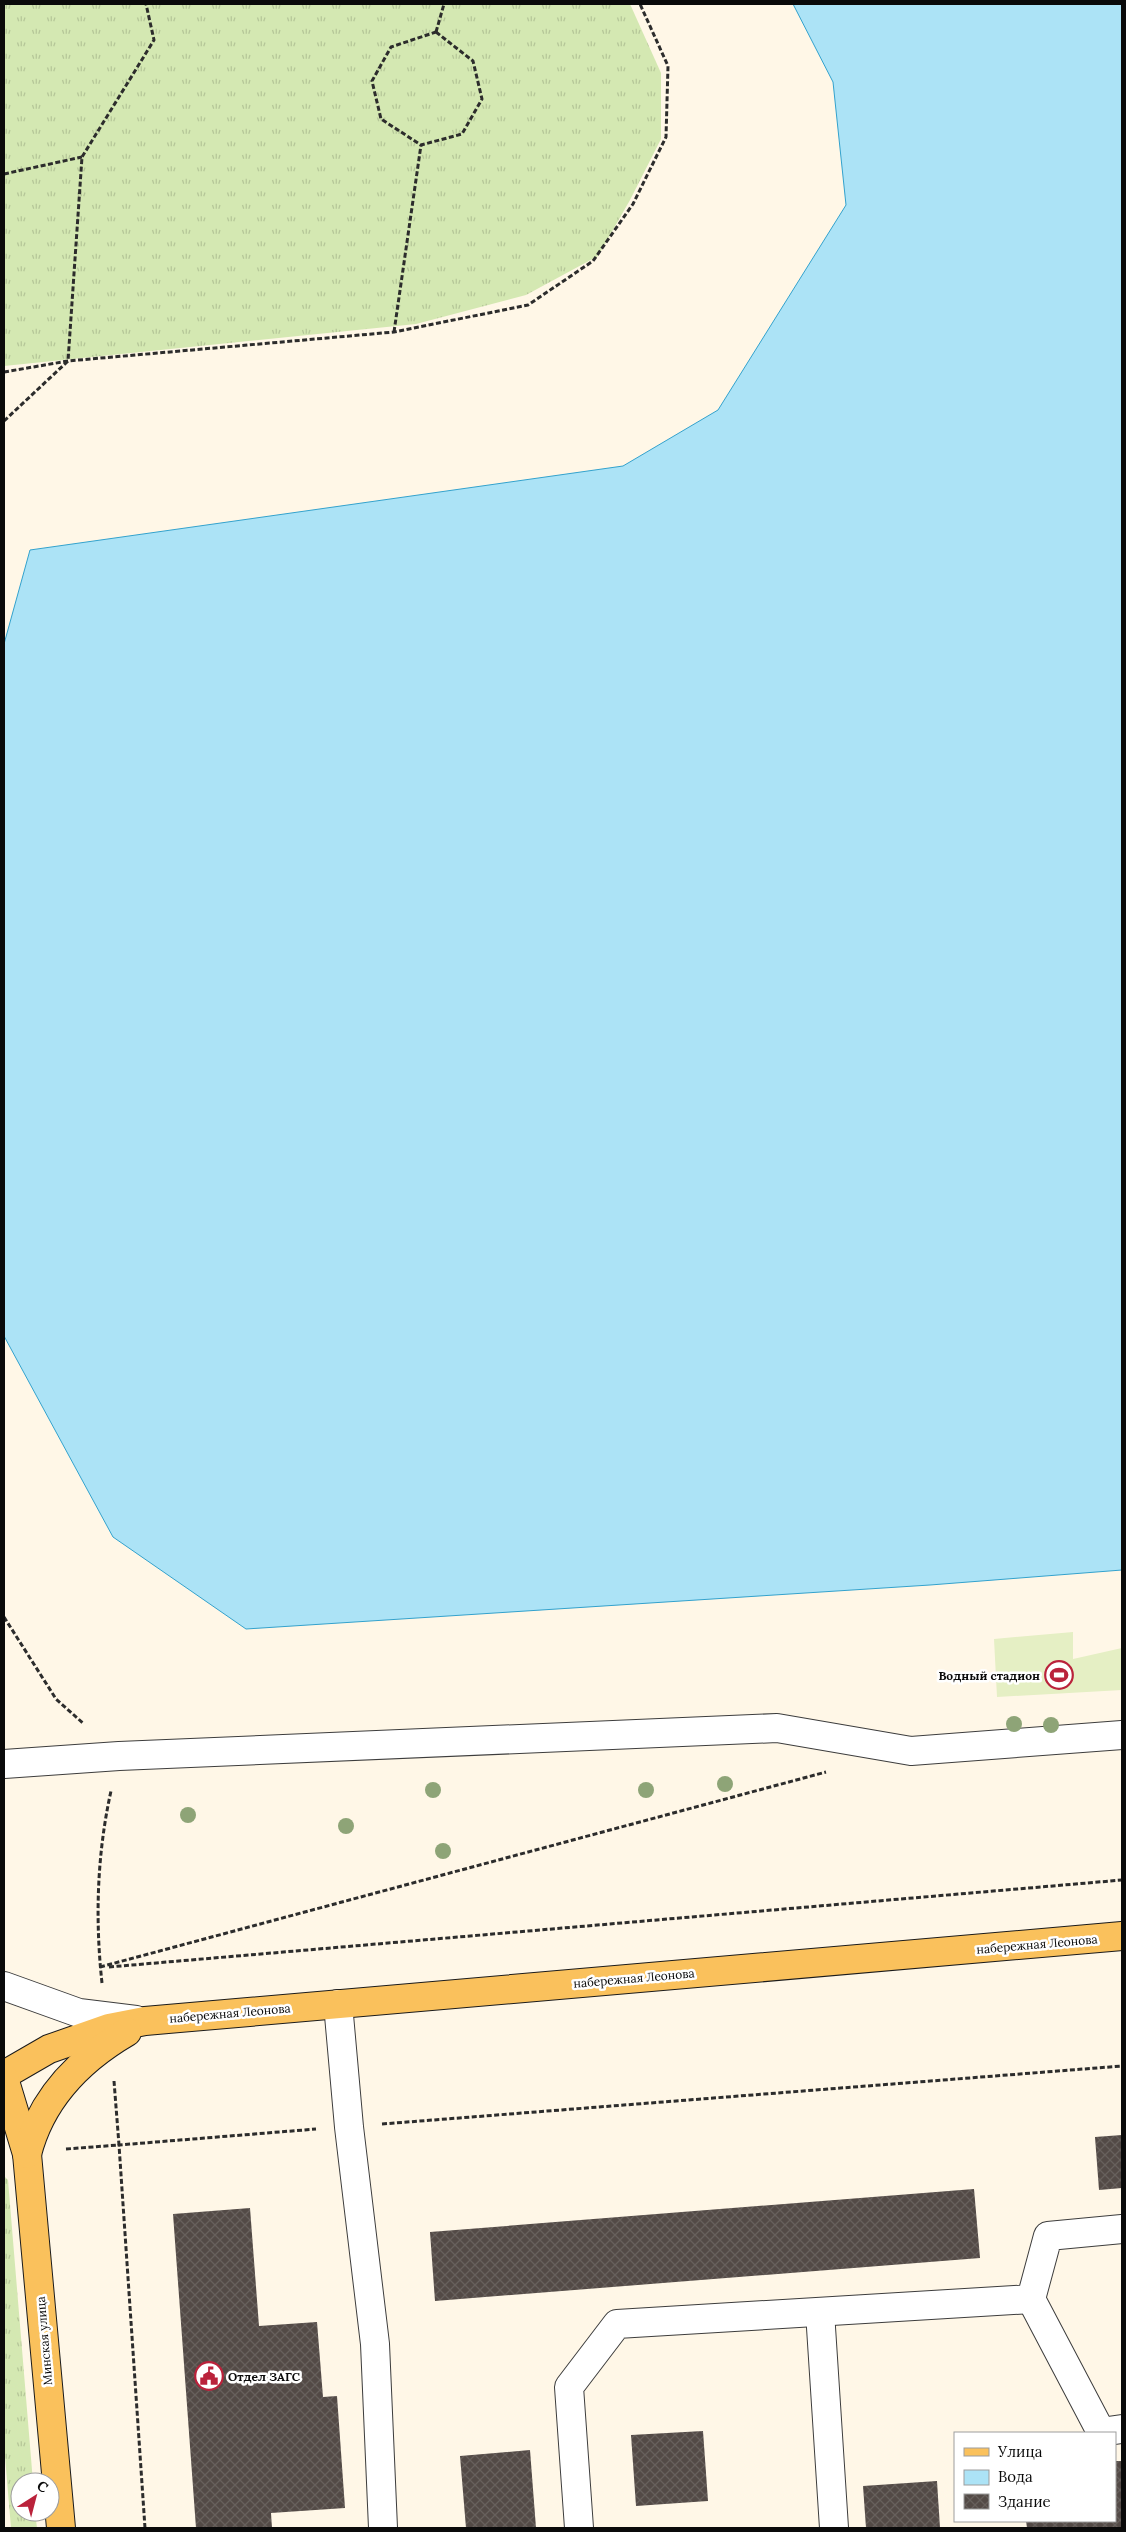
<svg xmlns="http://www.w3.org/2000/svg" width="1126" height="2532" font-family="Lora,serif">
  <defs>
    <pattern id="grass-tufts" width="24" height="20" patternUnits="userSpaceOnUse" patternTransform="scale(1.25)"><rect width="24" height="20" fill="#d4e8b2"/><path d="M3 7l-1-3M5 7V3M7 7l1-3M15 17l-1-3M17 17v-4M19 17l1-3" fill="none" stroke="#b5c698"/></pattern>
    <pattern id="building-cross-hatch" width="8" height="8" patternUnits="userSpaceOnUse" patternTransform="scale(1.25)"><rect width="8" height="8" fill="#534a46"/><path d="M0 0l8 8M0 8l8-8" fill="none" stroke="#67605c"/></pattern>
  </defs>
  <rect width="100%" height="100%" fill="#fff7e7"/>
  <g fill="url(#grass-tufts)">
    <polygon points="4,4 630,4 661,73 661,139 630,200 598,256 526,295 416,324 4,366"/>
    <polygon points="4,2176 8,2180 33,2482 20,2482 20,2512 35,2512 37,2528 11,2528 4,2445"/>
  </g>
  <polygon fill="#e5efc4" points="1073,1632 1073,1659 1122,1648 1122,1690 997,1697 994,1639"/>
  <polygon fill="#ace3f6" stroke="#33a2cd" points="793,4 1122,4 1122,1570 930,1585 246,1629 113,1537 4,1336 4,644 30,550 623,466 718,410 846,205 833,82"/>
  <g fill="url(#building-cross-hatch)">
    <polygon points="1122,2135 1122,2188 1099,2190 1095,2137"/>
    <polygon points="974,2189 980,2258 435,2301 430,2232"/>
    <polygon points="250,2208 259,2326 317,2322 323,2397 337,2396 345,2508 271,2513 272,2528 196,2528 173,2214"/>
    <polygon points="703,2431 708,2501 636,2506 631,2435"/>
    <polygon points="530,2450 536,2528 466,2528 460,2456"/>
    <polygon points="1115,2461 1122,2461 1122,2528 1027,2528 1026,2521 1115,2521"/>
    <polygon points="937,2481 940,2528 866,2528 863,2486"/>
  </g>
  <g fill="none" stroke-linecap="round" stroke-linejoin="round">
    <defs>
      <g id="minor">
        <polyline points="4,1764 119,1756 777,1728 911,1751 1122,1735"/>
        <polyline points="4,1986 79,2013 136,2020"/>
        <polyline points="338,2004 349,2127 375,2344 383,2528"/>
        <polyline points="1031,2299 1101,2432 1122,2429"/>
        <polyline points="820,2312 834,2528"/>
        <polyline points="579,2528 569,2387 617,2324 1031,2299 1048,2236 1122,2229"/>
      </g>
      <g id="major">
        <polyline points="4,2075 49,2049 109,2028 145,2021 1122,1936"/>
        <polyline points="4,2078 27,2154 61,2528"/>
        <path d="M27 2154C41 2099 79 2060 127 2032"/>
      </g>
    </defs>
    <use href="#minor" stroke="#3d3d3d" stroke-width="30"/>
    <use href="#major" stroke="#1b1b1b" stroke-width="30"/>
    <g stroke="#2c2c2c" stroke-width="3" stroke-dasharray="5 2.5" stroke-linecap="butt">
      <polygon points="436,32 473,61 482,99 462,134 421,145 381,119 372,81 391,47"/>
      <polyline points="436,32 444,4"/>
      <polyline points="4,174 82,157"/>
      <polyline points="394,332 421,145"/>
      <polyline points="4,372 68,361 394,332 528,305 593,261 633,204 666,137 668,66 640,4"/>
      <polyline points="4,421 68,361 82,157 154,40 146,4"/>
      <polyline points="4,1617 56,1699 84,1724"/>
      <polyline points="100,1967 826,1772"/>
      <polyline points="109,1967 1122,1880"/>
      <path d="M102 1983C95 1919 97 1854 111 1791"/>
      <polyline points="382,2124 1122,2066"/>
      <polyline points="66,2149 119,2145 114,2081"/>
      <polyline points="145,2528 119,2145 316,2129"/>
    </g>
    <use href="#minor" stroke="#fff" stroke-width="28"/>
    <use href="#major" stroke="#fac15c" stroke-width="28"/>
  </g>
  <g fill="#8ea477">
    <circle cx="1014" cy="1724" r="8"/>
    <circle cx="1051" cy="1725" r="8"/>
    <circle cx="725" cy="1784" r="8"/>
    <circle cx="433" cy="1790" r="8"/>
    <circle cx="646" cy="1790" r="8"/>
    <circle cx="188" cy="1815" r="8"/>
    <circle cx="346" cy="1826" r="8"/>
    <circle cx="443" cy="1851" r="8"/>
  </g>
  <defs>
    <symbol id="stadium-ring" viewBox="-11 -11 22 22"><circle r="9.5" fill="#fff" stroke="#ba223b" stroke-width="1.5"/><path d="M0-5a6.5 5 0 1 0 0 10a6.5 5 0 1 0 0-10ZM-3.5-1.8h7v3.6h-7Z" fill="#ba223b"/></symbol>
    <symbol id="civic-ring" viewBox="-11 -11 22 22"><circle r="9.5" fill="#fff" stroke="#ba223b" stroke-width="1.5"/><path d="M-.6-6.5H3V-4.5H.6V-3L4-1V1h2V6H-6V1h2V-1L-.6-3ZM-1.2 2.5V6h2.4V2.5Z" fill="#ba223b"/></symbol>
  </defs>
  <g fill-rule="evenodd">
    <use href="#stadium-ring" x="1043" y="1659" width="32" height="32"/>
    <use href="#civic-ring" x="193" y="2360" width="32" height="32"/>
  </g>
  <g text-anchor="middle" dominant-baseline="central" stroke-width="5" stroke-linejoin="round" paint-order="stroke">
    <g font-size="12" font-weight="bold" fill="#0a0a0a" stroke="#fff" text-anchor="end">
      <text x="1040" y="1675">Водный стадион</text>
      <text x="228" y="2376" text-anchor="start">Отдел ЗАГС</text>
    </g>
    <g font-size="12" fill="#0a0a0a" stroke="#fff">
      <text transform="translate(1037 1944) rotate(-5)">набережная Леонова</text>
      <text transform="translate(634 1978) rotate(-5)">набережная Леонова</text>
      <text transform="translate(230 2013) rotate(-5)">набережная Леонова</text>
      <text transform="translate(44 2341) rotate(-95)">Минская улица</text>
    </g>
  </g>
  <rect width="1126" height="2532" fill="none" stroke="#0a0a0a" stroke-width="10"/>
  <rect x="954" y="2432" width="162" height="90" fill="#ffffff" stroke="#9d9d9d"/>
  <rect x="964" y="2448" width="25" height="8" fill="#fac15c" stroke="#9d9d9d"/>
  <text x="998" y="2457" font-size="15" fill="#0a0a0a">Улица</text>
  <rect x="964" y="2470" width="25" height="15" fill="#ace3f6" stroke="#9d9d9d"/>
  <text x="998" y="2482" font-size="15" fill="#0a0a0a">Вода</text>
  <rect x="964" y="2494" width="25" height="15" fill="url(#building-cross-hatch)" stroke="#9d9d9d"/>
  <text x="998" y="2507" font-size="15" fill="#0a0a0a">Здание</text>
  <g transform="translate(35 2497) rotate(36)"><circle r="24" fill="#ffffff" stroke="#9d9d9d"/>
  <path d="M0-4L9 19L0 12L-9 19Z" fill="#ba223b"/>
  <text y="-8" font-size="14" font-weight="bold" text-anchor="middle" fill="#0a0a0a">С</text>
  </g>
</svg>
